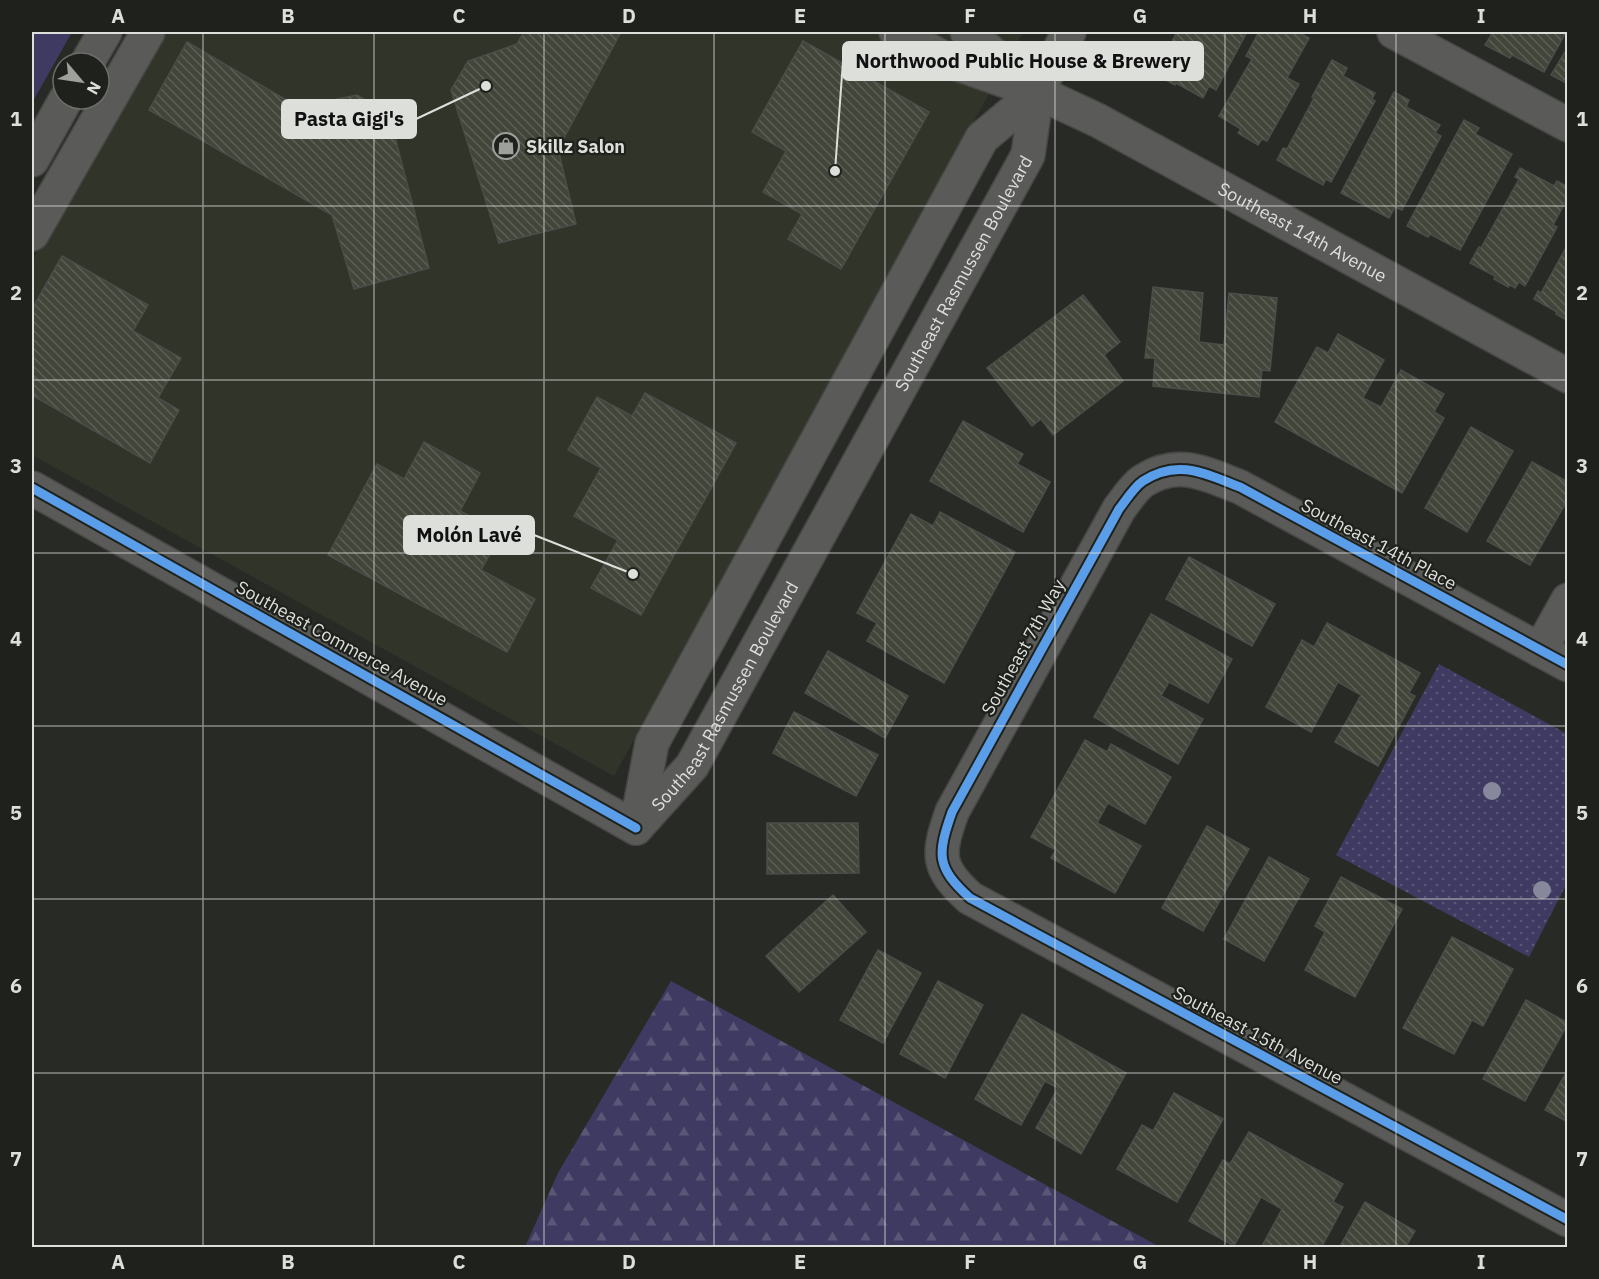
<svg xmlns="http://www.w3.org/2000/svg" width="1599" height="1279" font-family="'IBM Plex Sans',sans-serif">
  <defs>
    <pattern id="forest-firs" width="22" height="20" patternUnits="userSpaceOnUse" patternTransform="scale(1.5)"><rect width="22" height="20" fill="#3f3a61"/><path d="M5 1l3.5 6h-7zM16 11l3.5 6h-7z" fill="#5a5677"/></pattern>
    <pattern id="park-dots" width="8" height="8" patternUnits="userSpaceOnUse" patternTransform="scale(1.5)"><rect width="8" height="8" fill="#3f3a61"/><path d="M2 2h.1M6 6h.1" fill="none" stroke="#5a5677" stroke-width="1.8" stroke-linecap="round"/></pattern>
    <pattern id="building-back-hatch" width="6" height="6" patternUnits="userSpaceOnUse" patternTransform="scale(1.5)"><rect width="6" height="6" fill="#424539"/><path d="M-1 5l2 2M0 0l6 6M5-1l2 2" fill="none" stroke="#5d5f55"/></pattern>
  </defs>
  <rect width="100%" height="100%" fill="#282a26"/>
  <polygon fill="#313429" points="163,32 1023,32 614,776 32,455 32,261"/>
  <polygon fill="#3f3a61" points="32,32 72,32 32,103"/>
  <polygon fill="url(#forest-firs)" points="671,981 1160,1247 525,1247 558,1173"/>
  <polygon fill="url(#park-dots)" points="1439,664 1567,734 1567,883 1529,957 1336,855"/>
  <g fill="url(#building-back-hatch)" stroke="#4c4d4a" stroke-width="1.5">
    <polygon points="524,32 621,32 558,149 576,224 499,243 451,90 468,61 517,44"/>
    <polygon points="1177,32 1247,32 1216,90 1209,86 1203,98 1176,83 1175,85 1162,78 1162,77 1155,73"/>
    <polygon points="1259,32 1298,32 1309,38 1287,78 1299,84 1267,141 1262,139 1258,145 1238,133 1241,129 1219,116 1252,59 1246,56"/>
    <polygon points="1493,32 1566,32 1544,72 1512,55 1510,58 1485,45"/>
    <polygon points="803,41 929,112 841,269 788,239 802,214 763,192 786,151 752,132"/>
    <polygon points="187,42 298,107 357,95 389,114 429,268 354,289 332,215 149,110"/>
    <polygon points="1568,47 1568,84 1551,75"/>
    <polygon points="1332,60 1347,68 1343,76 1375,93 1372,99 1375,101 1331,182 1326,179 1323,185 1277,160 1283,148 1287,149 1314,98 1312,97"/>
    <polygon points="1394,92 1409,100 1406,107 1440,125 1435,133 1441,136 1402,210 1395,207 1389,218 1341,193"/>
    <polygon points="1464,120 1479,128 1475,134 1512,154 1460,250 1430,234 1428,237 1407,226"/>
    <polygon points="1520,168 1554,186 1557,181 1568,187 1568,197 1553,225 1557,227 1525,286 1519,282 1515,288 1510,285 1508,287 1494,279 1495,276 1470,263 1479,247 1481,248 1519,179 1515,177"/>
    <polygon points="1568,244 1568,321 1556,314 1557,312 1534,299 1538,291 1541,293"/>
    <polygon points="62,256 148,305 133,331 181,358 158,398 179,410 150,463 32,395 32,309"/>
    <polygon points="1153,287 1203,293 1199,342 1224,345 1229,293 1277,298 1270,371 1262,370 1259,397 1153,386 1155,358 1145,358"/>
    <polygon points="1083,295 1120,342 1104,355 1123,381 1053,435 1041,419 1032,426 987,368"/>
    <polygon points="1338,334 1384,360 1363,398 1381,407 1401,370 1444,394 1434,412 1444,418 1402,493 1275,422 1317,347 1328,353"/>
    <polygon points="645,393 736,443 641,615 591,588 618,540 574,516 601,468 568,450 597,397 632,416"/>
    <polygon points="963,421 1023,454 1017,464 1050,482 1023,532 930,481"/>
    <polygon points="1471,427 1513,451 1467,532 1425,508"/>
    <polygon points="424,442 480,473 460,511 502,533 481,570 535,599 507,652 328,555 377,464 404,479"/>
    <polygon points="1532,462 1568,482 1568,499 1530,565 1487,541"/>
    <polygon points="940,512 1015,552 944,683 867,641 877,623 857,613 911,514 933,526"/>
    <polygon points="1189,557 1275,604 1252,646 1166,599"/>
    <polygon points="1151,614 1232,659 1208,703 1169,682 1161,696 1203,719 1178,764 1094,717"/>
    <polygon points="1327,623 1420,673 1409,693 1415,696 1378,766 1335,742 1361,695 1338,682 1311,732 1266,707 1302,640 1314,647"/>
    <polygon points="828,651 908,696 885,738 805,693"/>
    <polygon points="794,712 878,755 856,796 773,753"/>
    <polygon points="1085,740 1107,752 1111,744 1171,777 1145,824 1108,803 1097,823 1141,846 1115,893 1051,858 1056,850 1031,837"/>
    <polygon points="767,823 858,823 859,873 767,874"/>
    <polygon points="1207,826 1249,849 1203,931 1162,908"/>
    <polygon points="1269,857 1309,879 1264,961 1224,939"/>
    <polygon points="1341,877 1402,909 1355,997 1305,970 1325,932 1315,926"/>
    <polygon points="833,895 866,932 799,992 766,956"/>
    <polygon points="1452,937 1513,969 1483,1026 1472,1020 1454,1054 1403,1028"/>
    <polygon points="878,950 921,973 883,1043 840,1020"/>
    <polygon points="938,981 983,1005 945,1078 900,1054"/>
    <polygon points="1526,1000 1568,1023 1525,1101 1483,1079"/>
    <polygon points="1022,1014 1126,1073 1081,1154 1036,1128 1058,1088 1045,1081 1021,1125 975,1099"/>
    <polygon points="1568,1069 1568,1122 1545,1110"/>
    <polygon points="1174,1093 1223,1119 1177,1202 1117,1169 1142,1125 1153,1131"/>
    <polygon points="1249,1132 1343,1184 1333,1202 1343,1207 1321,1248 1261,1248 1282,1209 1261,1197 1234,1246 1189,1221 1223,1160 1230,1164"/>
    <polygon points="1365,1202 1415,1231 1405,1248 1339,1248"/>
  </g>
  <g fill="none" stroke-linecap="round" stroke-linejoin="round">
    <defs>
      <g id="minor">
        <path id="s1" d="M896 32 949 61 1037 92 1097 120 1568 376"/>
        <polyline points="967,32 1024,81"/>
        <polyline points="1394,32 1568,125"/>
        <polyline points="87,63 105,32"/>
        <polyline points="32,160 66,99"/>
        <polyline points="32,234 148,32"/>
        <polyline points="32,488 636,828"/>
        <polyline points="1540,650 1568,600"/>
        <path d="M1568 665 1240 487C1206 474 1178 458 1143 481 1134 487 1126 500 1119 509L952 812C937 855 936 867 970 898L1568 1220"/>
        <path id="s2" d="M636 828 692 766 1028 155 1037 92 1069 32"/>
        <polyline points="636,828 652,743 982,138 1037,92"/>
      </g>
    </defs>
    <use href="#minor" stroke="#464744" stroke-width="36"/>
    <use href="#minor" stroke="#5a5b59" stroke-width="33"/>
    <defs>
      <g id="cycleway">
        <polyline points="32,488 636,828"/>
        <path d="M1568 665 1240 487C1206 474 1178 458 1143 481 1134 487 1126 500 1119 509L952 812C937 855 936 867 970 898L1568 1220"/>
      </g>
    </defs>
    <use href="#cycleway" stroke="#1f211c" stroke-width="13"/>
    <use href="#cycleway" stroke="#5a9eea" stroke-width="9"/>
  </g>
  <g fill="#88889c">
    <circle cx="1492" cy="791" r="9"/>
    <circle cx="1542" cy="890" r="9"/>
  </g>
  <path fill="none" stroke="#dddfdb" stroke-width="1.5" stroke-opacity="0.55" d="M203 32V1248M374 32V1248M544 32V1248M714 32V1248M885 32V1248M1055 32V1248M1225 32V1248M1396 32V1248M32 206H1568M32 380H1568M32 553H1568M32 726H1568M32 899H1568M32 1073H1568"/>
  <defs>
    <symbol id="shop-ring" viewBox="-11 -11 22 22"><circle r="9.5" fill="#1f211c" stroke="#9ea09c" stroke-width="1.5"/><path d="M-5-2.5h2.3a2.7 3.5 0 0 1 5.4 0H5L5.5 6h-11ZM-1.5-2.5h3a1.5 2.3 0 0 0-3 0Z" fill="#9ea09c"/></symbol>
  </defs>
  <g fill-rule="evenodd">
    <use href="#shop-ring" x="491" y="131" width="30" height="30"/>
  </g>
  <g text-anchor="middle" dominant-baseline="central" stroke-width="4.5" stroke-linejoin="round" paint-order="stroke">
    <g font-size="18" font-weight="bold" fill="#dddfdb" stroke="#1f211c" text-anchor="start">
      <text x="526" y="146">Skillz Salon</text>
    </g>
    <g font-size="18" fill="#dddfdb" stroke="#1f211c">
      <text stroke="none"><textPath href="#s1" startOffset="454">Southeast 14th Avenue</textPath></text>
      <text stroke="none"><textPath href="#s2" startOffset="646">Southeast Rasmussen Boulevard</textPath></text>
      <text transform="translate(1379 544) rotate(28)">Southeast 14th Place</text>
      <text transform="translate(342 643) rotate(29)">Southeast Commerce Avenue</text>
      <text transform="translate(1023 647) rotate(-61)">Southeast 7th Way</text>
      <text stroke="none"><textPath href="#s2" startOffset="160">Southeast Rasmussen Boulevard</textPath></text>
      <text transform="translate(1258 1035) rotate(28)">Southeast 15th Avenue</text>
    </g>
  </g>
  <path fill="none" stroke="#dddfdb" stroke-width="2" d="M835 171L843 61M486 86L416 119M633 574L534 535"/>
  <g fill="#dddfdb" stroke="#1f211c" stroke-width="2">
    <circle cx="835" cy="171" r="6"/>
    <circle cx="486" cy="86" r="6"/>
    <circle cx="633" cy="574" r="6"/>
  </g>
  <g fill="#dddfdb" stroke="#dddfdb" stroke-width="2">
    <rect x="843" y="42" width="360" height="38" rx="6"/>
    <rect x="282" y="100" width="134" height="38" rx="6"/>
    <rect x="404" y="516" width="130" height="38" rx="6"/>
  </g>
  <g font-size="20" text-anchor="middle" font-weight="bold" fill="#111">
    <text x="1023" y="68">Northwood Public House &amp; Brewery</text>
    <text x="349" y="126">Pasta Gigi's</text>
    <text x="469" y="542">Molón Lavé</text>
  </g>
  <rect width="1599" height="1279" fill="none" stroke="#1f211c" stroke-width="66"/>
  <g transform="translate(81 81) rotate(119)"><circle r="28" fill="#1f211c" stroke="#6b6d68" stroke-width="1.5"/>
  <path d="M0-4.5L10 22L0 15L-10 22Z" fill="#9ea09c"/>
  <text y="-9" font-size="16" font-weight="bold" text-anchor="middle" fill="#dddfdb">N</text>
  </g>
  <rect x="33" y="33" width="1533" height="1213" fill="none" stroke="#dddfdb" stroke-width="2"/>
  <g font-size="20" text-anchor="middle" font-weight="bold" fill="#dddfdb">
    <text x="118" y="23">A</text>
    <text x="288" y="23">B</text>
    <text x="459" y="23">C</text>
    <text x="629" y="23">D</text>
    <text x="800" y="23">E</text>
    <text x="970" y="23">F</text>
    <text x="1140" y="23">G</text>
    <text x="1310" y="23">H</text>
    <text x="1481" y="23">I</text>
    <text x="16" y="126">1</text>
    <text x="1582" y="126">1</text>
    <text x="16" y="300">2</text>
    <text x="1582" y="300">2</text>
    <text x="16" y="473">3</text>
    <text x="1582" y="473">3</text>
    <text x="16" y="646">4</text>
    <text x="1582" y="646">4</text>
    <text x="16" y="820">5</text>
    <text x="1582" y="820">5</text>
    <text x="16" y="993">6</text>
    <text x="1582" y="993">6</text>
    <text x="16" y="1166">7</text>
    <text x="1582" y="1166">7</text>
    <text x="118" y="1269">A</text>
    <text x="288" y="1269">B</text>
    <text x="459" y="1269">C</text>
    <text x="629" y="1269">D</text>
    <text x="800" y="1269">E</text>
    <text x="970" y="1269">F</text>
    <text x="1140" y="1269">G</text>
    <text x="1310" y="1269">H</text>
    <text x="1481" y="1269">I</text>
  </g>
</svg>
